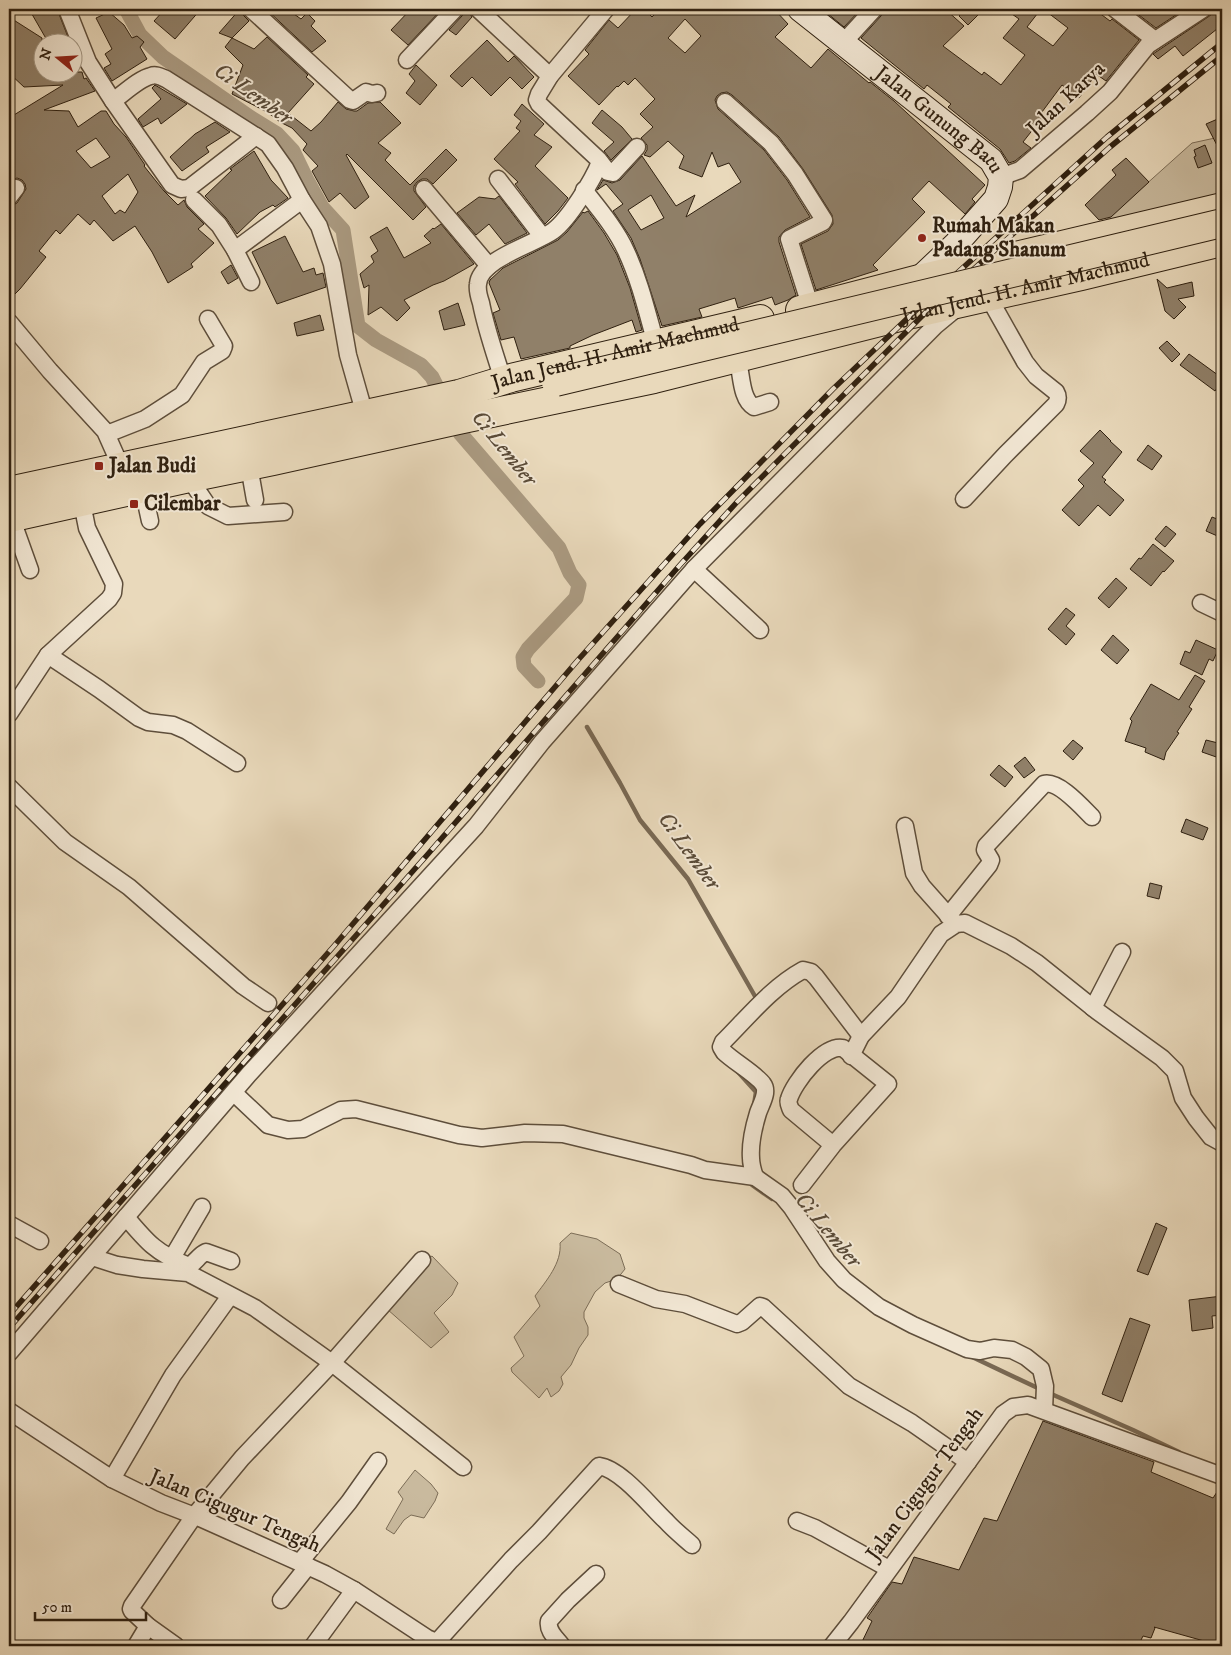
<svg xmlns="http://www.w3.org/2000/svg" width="1231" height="1655" font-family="'IM FELL DW Pica',serif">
  <rect width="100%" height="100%" fill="#e9d9bb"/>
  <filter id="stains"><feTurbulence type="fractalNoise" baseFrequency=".004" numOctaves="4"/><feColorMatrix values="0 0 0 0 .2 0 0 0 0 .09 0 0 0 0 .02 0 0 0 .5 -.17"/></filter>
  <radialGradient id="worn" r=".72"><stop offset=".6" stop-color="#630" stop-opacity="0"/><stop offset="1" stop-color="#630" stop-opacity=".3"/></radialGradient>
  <g fill="#c9ba9e" stroke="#7c6d57">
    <polygon points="1215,138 1222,140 1222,198 1094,231 1192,143"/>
    <path d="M571 1233 597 1239 620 1254 625 1269 617 1279 605 1283 595 1292 584 1312V1318L588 1327V1335L579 1348 571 1365 561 1377 563 1384 559 1391 551 1397 547 1388 539 1398 512 1372 511 1368 524 1356 514 1337 540 1306 535 1296C546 1281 562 1263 560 1243Z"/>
    <polygon points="432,1256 458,1283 452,1295 434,1313 449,1332 431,1348 387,1309 420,1264"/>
    <polygon points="415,1470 431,1484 438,1493 435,1501 424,1518 411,1515 404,1520 394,1534 386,1529 403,1499 398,1492"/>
  </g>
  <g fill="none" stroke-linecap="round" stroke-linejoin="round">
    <g stroke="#796954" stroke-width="4.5">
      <polyline points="587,727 620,783 640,820 688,879 756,998 755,1001"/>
      <polyline points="738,1072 756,1092 754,1105"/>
      <polyline points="750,1180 752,1185 772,1199"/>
      <polyline points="968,1355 1042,1390"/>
      <polyline points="1049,1393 1133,1430 1179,1452"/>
    </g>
    <polyline stroke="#aa9a81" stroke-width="15" points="126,9 140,35 163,57 251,118 277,134 293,151 306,178 322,207 343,230 358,326 376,340 421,365 432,377 460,433 559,548 570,573 579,585 576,598 528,649 523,657 524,666 538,681"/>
  </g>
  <g fill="#908069" stroke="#2f2010" fill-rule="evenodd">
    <polygon points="29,9 57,9 70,42 48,42"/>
    <polygon points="165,9 201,9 175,39 154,21"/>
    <polygon points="240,9 244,16 249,21 232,38 219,33"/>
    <polygon points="266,9 287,9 301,19 307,13 315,21 311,26 326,41 312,52"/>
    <polygon points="411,9 442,9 408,45 391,30"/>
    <polygon points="465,9 468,9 469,12 472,17 456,35 449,30 462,16"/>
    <path d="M636 9H644L652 17 660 9H774L788 24 775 37 811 68 828 49 869 83 870 82 894 101 985 185 972 199 975 202 965 214 929 181 912 199 925 212 873 265 878 270 816 290 801 244 828 231 833 224 832 215 803 169 779 137 732 95 727 92 721 93 717 96 715 100 718 109 764 150 787 180 810 217 785 230 779 237V242L796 295 788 300 775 305 772 297 738 308 735 298 699 309 702 317 662 326 640 259 631 238 613 211 623 204 606 184 597 190 603 180 612 183 620 180 642 156 676 206 695 195 686 217 741 182 729 163 718 167 712 152 702 177 679 168 684 156 668 141 650 157 644 155 647 150V145L641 138 653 127 640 114 655 99 635 78 628 85 624 81 618 87 617 86 599 105 568 76 589 54 585 50 609 20 618 28ZM685 19 701 36 685 53 668 38ZM651 195 664 218 641 230 628 210Z"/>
    <polygon points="822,9 861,9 844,27"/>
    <polygon points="884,9 945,9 964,26 943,46 982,75 984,72 1001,85 1025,55 1003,38 1019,19 1005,9 1041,9 1027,27 1053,46 1068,28 1043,9 1094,9 1110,21 1112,19 1139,40 1106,81 1096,74 1079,98 1062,85 1039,116 1042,118 1023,142 1031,148 1015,161 1009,163 1000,149 948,107 951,104 927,85 924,89 861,38 881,16"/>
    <polygon points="966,9 984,9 968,25 959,16"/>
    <polygon points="1131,9 1185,9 1156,28"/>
    <polygon points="1213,9 1222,21 1222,25 1183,56 1175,46 1158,59 1153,54 1208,17 1212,14"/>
    <polygon points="109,12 124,25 132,38 137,36 144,42 140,47 147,59 112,81 104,68 111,64 105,54 112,49 96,18"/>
    <path d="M9 17 42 38V72H82L84 79 86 78 95 91 44 110 69 111 78 127 101 111H106L114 124 126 137 145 165 144 166 164 191 178 205 184 200 187 207 204 224 198 229 214 243 191 264 193 267 168 283 152 252 135 226 113 241 94 220 90 225 78 214 60 234 56 230 39 251 46 257 20 289 9 300V207L17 203 26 189 25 184 22 180 17 178 9 181V118L63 85 24 87 9 73ZM96 138 110 157 91 168 76 151ZM128 174 138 192 125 213 120 210 115 214 102 196Z"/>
    <polygon points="267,37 308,75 306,77 314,84 288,113 311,131 321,122 338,102 346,109 354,111 357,111 368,103 380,102 401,123 378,143 391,153 385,160 410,185 446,149 457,160 433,184 427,179 422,179 417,182 414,186 414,191 426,207 413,220 347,154 346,155 369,197 355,209 340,193 329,202 312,171 318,166 303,150 307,144 292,128 280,122 267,112 232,94 243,65 225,47 232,38 254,49"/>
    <polygon points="487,40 508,62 514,56 534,77 522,89 510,77 491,96 472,77 462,87 450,76"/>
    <polygon points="416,65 437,85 420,105 406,93 415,81 409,74"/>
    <polygon points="155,85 187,104 161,124 158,118 143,127 138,119 161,99 152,88"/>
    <polygon points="522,104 544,124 534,135 552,147 535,166 568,198 558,211 545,224 515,184 518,182 494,159 520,131 516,128 521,121 514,115"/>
    <polygon points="602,110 622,127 632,139 611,160 604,151 614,142 592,123"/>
    <polygon points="1220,118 1222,125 1222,155 1206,124"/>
    <polygon points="215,122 230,132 206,147 209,152 182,171 170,157 195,134"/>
    <polygon points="1205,145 1212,163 1198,168 1194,157 1196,156 1194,150"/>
    <polygon points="254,151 271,180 288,198 275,207 273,205 260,212 237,234 226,218 205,196 232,170 230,169"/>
    <polygon points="1126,158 1149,182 1111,217 1099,220 1085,205 1116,175 1112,170"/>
    <polygon points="499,196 527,233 505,244 489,224 476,235 457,213 479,197 495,199"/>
    <polygon points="588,211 604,233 617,255 630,288 642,330 636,332 632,320 593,335 570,346 570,348 521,359 514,337 501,340 493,313 500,310 489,283 490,280 503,268 558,240 567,232 583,212 584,213"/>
    <polygon points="441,224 474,264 444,281 433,285 404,300 410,308 397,321 381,307 368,315 369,285 364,288 360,274 374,262 371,256 378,251 370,237 387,227 404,258 431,243 424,236 433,228 434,229"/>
    <polygon points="285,236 303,272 314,268 316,275 323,273 326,287 277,304 252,252"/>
    <polygon points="231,265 238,278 228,284 221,272"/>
    <polygon points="1157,279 1167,288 1192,282 1194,296 1178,299 1186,307 1174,319 1165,311"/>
    <polygon points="458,303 465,325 444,330 439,311"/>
    <polygon points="320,315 324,330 297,336 294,323"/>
    <polygon points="1167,341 1180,354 1172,362 1159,348"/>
    <polygon points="1189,354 1222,378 1222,381 1215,391 1180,365"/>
    <polygon points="1100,430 1111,441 1110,441 1122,452 1102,477 1106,480 1104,482 1124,500 1110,516 1098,505 1079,526 1062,510 1084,486 1078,480 1094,463 1080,451"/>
    <polygon points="1148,445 1162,456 1152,470 1137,460"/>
    <polygon points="1212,517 1222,521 1222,538 1206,531"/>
    <polygon points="1166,526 1176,534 1165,547 1155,539"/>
    <polygon points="1153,544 1174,561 1164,572 1163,571 1151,586 1130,569 1139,558 1141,559"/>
    <polygon points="1116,578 1127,588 1109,608 1098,598"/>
    <polygon points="1066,608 1075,615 1066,626 1075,634 1066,645 1048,629"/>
    <polygon points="1113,635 1129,650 1117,664 1101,650"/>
    <polygon points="1196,640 1218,650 1213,661 1209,659 1202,675 1180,664 1185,651 1190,653"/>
    <polygon points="1195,675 1205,681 1189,707 1192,709 1177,732 1179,733 1166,752 1164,760 1145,752 1146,748 1125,741 1132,721 1130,719 1151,684 1179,700"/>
    <polygon points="1073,740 1083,748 1073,760 1063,751"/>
    <polygon points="1206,740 1222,744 1222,759 1202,752"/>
    <polygon points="1025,757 1035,770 1024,778 1014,766"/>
    <polygon points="999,765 1013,777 1005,787 990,775"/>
    <polygon points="1186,819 1208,828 1203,840 1181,832"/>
    <polygon points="1150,883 1162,886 1159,899 1147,896"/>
    <polygon points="1156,1223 1167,1228 1148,1275 1137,1271"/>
    <polygon points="1222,1296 1222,1315 1212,1316 1213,1328 1192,1331 1189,1300"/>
    <polygon points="1130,1318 1150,1325 1122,1402 1102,1394"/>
    <polygon points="1043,1421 1154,1462 1151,1472 1213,1498 1221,1486 1222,1486 1222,1646 1154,1627 1155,1628 1151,1638 1143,1636 1138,1646 860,1646 872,1621 867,1618 892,1582 902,1584 914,1557 959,1570 984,1518 997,1521"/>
  </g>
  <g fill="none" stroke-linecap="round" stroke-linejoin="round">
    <defs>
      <g id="street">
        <path d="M67 9 88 62 113 101C123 94 140 78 151 76 156 74 161 77 166 79L268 144 285 168 302 200 319 226 332 264 348 355 365 415"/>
        <polyline points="251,9 350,100 353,101 366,92 372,94 377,93"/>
        <polyline points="478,9 550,76"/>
        <polyline points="606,9 550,76 539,94 537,100 539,104 598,159 608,172 613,173 637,147"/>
        <polyline points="1115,9 1155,40"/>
        <polyline points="842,44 874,9"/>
        <polyline points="407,60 455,9"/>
        <polyline points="113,101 172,185 181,189 189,188 256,136"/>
        <polyline points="725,102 771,143 795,174 824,220 823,222 789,239 811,308"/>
        <polyline points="1001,177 1020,170 1087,113 1110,92 1148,45 1203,9"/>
        <polyline points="498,179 542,236"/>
        <polyline points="424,189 489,266"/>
        <path d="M584 190C599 209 616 229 626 251 640 281 647 312 656 344"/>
        <polyline points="9,197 16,188"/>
        <polyline points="194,200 219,225 235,250 251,282"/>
        <polyline points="235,250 302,200"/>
        <polyline points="9,322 50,371 105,431 121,467"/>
        <path d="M737 358C742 372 740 399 754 407L770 402"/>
        <path d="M503 380C495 354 486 329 481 303 479 297 477 290 478 284 480 259 535 244 553 231 569 219 593 180 600 162"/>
        <polyline points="107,434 145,419 182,395 204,362 222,351 224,346 208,319"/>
        <polyline points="249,466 255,500"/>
        <polyline points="189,478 208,506 228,516 284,512"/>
        <polyline points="143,489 150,521"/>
        <path d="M964 499 1005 455 1056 404C1058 400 1059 397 1056 392L1036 376 1025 362 989 298"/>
        <polyline points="11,517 30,570"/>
        <polyline points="694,569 760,630"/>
        <polyline points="1201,603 1222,613"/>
        <polyline points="48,655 99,689 139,718 148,722 173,725 187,731 237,763"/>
        <polyline points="9,714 48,655 109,599 113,593 114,584 87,528 82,503"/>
        <polyline points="9,787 65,842 129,887 243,986 268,1003"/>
        <polyline points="905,826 914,873 922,886 954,922"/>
        <path d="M948 916 989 865 991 860 985 850 986 846 1044 784C1058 780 1082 807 1092 817"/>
        <polyline points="1093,1008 1122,952"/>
        <polyline points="851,1056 861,1036 898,997 941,934 956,924 965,923 1011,946 1037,963 1097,1011 1162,1058 1175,1071 1183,1098 1196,1118 1211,1137 1222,1143"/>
        <polyline points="234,1093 268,1125 288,1130 303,1129 341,1110 356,1109 459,1135 482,1138 525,1133 563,1134 691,1165 705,1170 755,1177 782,1196 792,1208 827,1261 844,1280 879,1307 913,1325 967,1349 980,1351 994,1348 1012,1350 1026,1357 1041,1369 1045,1386 1044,1410"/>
        <path d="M755 1177C753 1171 751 1165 751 1158 750 1144 754 1126 758 1113 761 1104 769 1092 763 1084 757 1075 733 1061 724 1052L721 1047 723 1042C748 1017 772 987 803 970L811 972 816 977 861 1036"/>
        <path d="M802 1185 833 1145 888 1084 843 1048C824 1044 794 1082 789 1099 787 1102 790 1107 791 1110L833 1145"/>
        <path d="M126 1217C147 1242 157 1254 189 1266 196 1262 199 1255 206 1252L231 1261"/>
        <polyline points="9,1224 40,1241"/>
        <polyline points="92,1257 117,1265 143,1269 188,1273 255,1308 332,1363 463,1467"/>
        <polyline points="172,1258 202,1207"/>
        <polyline points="619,1284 656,1299 685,1304 737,1324 742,1322 760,1306 763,1307 849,1386 912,1423 968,1462"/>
        <polyline points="9,1353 249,1074 476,826 542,742 694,569 935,326 958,307"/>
        <polyline points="9,1411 112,1479 161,1503 200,1518 325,1574 354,1590 427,1638 445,1646"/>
        <polyline points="112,1479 173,1375 230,1296"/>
        <polyline points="797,1521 815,1528 889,1569"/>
        <polyline points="300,1562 349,1502 378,1461"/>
        <polyline points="281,1600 308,1566"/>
        <path d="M436 1643 511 1560 539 1532 599 1466C621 1469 650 1506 666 1521 674 1530 683 1537 692 1545"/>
        <polyline points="136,1646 148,1626"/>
        <polyline points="176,1646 148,1626 132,1611 131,1609 132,1606 194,1516 242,1458 332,1363 422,1260"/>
        <polyline points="313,1646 354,1590"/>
        <path d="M562 1646C556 1638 547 1631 549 1621L568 1600 596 1574"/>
        <polyline points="832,1646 851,1622 1003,1414 1013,1407 1028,1405 1222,1476"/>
      </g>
      <g id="secondary">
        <path id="s1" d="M800 9 991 160 1001 177 1000 187 996 199 956 244 917 281"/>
      </g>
      <g id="highway">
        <polyline points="800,310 919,279 1222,207"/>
        <path id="s2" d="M9 491 459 394 511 378 760 319"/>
        <path id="s3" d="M9 518 189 478 273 461 458 420 654 379 912 314 1081 276 1222 242"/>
      </g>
    </defs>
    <use href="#street" stroke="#5e4e3b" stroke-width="19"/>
    <use href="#secondary" stroke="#2f2010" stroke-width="26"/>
    <use href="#highway" stroke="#2f2010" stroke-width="30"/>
    <use href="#street" stroke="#f1e6d3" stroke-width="16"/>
    <use href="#secondary" stroke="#f1e6d3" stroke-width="24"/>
    <use href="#highway" stroke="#e9d9bb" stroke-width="28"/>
    <defs>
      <g id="rail">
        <polyline points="9,1315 334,946 578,660 700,524 833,389 912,314 1107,137 1222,43"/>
        <polyline points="9,1328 428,854 680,565 737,502 928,310 1110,147 1222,56"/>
      </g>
    </defs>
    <use href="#rail" stroke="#2f2010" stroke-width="5.5"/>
    <use href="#rail" stroke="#f1e6d3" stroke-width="4" stroke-dasharray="11" stroke-linecap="butt"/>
    <defs>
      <polyline id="highway-bridge" points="556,382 1222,223"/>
    </defs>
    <use href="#highway-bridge" stroke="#2f2010" stroke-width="30" stroke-linecap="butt"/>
    <use href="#highway-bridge" stroke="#e9d9bb" stroke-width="28"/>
  </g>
  <g fill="#8f2418" stroke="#f1e6d3" stroke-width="2">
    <circle cx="922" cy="238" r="5"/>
    <rect x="94" y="461" width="10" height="10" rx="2.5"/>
    <rect x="129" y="499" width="10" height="10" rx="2.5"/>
  </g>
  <g text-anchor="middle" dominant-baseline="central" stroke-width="4" stroke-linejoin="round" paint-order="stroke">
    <g font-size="21" fill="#2f2010" stroke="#f1e6d3">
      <text transform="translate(1066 99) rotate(-43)">Jalan Karya</text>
      <text stroke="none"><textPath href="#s1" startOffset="178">Jalan Gunung Batu</textPath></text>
      <text stroke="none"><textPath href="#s3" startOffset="1042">Jalan Jend. H. Amir Machmud</textPath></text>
      <text stroke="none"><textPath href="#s2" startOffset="622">Jalan Jend. H. Amir Machmud</textPath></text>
      <text transform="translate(925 1484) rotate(-54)">Jalan Cigugur Tengah</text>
      <text transform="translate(235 1511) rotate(23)">Jalan Cigugur Tengah</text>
    </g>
    <g font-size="21" font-weight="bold" fill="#2f2010" stroke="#f1e6d3" text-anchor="start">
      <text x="932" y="226">Rumah Makan<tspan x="932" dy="24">Padang Shanum</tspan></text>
      <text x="109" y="466">Jalan Budi</text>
      <text x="144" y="504">Cilembar</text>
    </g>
    <g font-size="22" font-style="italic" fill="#5a4b38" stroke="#f1e6d3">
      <text transform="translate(253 94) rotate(35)">Ci Lember</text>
      <text transform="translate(504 448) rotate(51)">Ci Lember</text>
      <text transform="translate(689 851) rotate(54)">Ci Lember</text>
      <text transform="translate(828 1230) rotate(50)">Ci Lember</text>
    </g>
  </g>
  <rect width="1231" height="1655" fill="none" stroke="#e9d9bb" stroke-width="30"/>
  <rect x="10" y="10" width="1211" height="1635" fill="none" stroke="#2f2010" stroke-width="2.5"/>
  <rect x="15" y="15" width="1201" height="1625" fill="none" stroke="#2f2010"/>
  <g transform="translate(58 58) rotate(288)"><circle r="24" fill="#f1e6d3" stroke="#a39785"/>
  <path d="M0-4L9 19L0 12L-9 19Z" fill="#8f2418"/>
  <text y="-8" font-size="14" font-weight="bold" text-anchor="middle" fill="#2f2010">N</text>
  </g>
  <path d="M35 1612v8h111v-8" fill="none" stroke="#2f2010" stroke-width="2.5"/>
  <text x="42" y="1612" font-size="15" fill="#2f2010" stroke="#f1e6d3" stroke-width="4" paint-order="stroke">50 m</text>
  <rect width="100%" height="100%" filter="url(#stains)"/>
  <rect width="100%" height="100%" fill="url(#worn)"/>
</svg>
